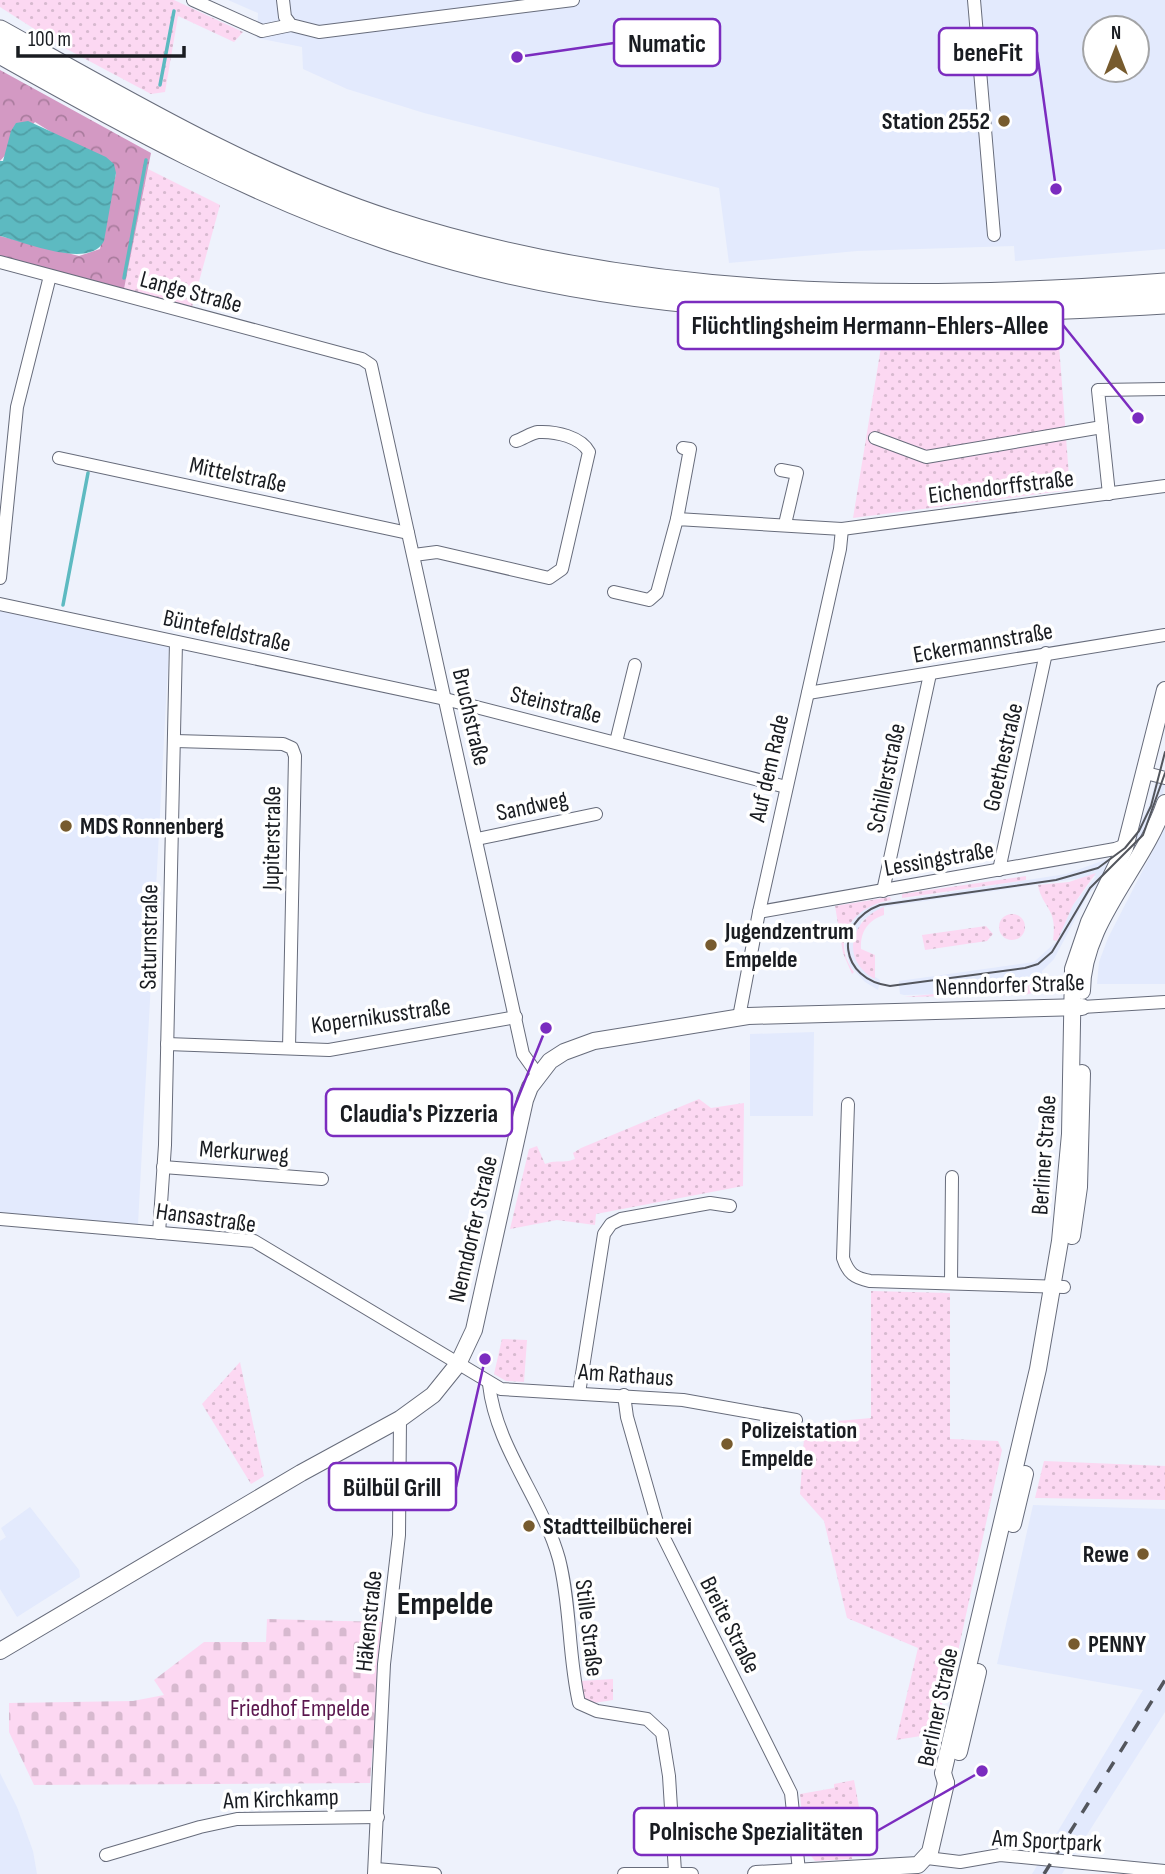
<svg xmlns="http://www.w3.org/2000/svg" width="1165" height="1874" font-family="'Sofia Sans Condensed',sans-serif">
  <defs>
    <pattern id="grass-dots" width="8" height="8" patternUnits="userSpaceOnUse" patternTransform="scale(1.75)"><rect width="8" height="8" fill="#fcd8f2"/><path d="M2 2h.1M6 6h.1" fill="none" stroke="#d7b9cf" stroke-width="1.8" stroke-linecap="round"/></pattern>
    <pattern id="forest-crowns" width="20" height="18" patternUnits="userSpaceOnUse" patternTransform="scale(1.75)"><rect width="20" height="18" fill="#d399c3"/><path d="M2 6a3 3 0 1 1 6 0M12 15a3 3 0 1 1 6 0" fill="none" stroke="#aa7c9e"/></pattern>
    <pattern id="cemetery-stones" width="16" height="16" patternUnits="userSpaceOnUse" patternTransform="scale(1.75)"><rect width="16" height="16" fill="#fcd8f2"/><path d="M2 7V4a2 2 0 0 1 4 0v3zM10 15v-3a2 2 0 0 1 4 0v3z" fill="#d7b9cf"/></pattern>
    <pattern id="water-waves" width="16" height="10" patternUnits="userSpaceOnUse" patternTransform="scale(1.75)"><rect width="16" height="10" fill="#5dbac1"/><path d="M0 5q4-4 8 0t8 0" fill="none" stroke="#509fa6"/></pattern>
  </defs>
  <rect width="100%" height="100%" fill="#eef2fc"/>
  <g fill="#e3eafd" fill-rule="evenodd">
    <path d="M228 0H1165V249L1015 261 1014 246 857 251 729 263 719 188 424 113 347 89 303 69 302 47 257 38 258 13ZM1095 28H1137V70H1095Z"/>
    <polygon points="0,611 169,646 138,1224 0,1214"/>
    <polygon points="1157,776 1165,778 1165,786 1158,808 1132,854 1089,893 1054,959 1042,971 1042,984 953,994 904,995 900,994 899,985 899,981 1034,962 1057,941 1073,905 1096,876 884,907 861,921 861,968 880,980 878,990 865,982 850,966 845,946 847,931 858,913 869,905 1066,874 1113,857 1137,830 1149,805"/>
    <polygon points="1165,827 1165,984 1097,984 1099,962 1108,938"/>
    <polygon points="814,1032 813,1116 750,1116 750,1034"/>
    <polygon points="1033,1505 1165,1509 1165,1712 1062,1874 1032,1874 1143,1690 997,1664"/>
    <polygon points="30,1507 79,1570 80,1577 17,1617 0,1589 0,1541 6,1537 1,1528"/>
    <polygon points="0,1773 17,1807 33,1851 37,1874 0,1874"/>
  </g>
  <g fill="url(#grass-dots)">
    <polygon points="0,0 174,0 243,32 234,42 178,16 165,92 151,94 61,46 0,7"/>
    <polygon points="148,169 220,205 192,307 124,289"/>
    <polygon points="1059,345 1070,490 853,518 881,347"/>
    <path d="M1096 873 1073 905 1057 941 1053 940C1058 908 1042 908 1038 885L1069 882Z"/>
    <polygon points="1026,876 1026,880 902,898 902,894"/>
    <path d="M890 897 891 900C855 906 829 936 854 972L852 974 843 953 835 906Z"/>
    <path d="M884 907V915C868 920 860 932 861 949L875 955V979C840 960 850 920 884 907Z"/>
    <circle cx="1012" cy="927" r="13"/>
    <polygon points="986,926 993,934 987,941 925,950 922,935"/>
    <polygon points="1042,984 1035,992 1025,995 904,997"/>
    <path d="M699 1099 711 1108 744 1103 743 1186 596 1214 595 1225 557 1220 510 1229 529 1149 537 1146 545 1164C558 1159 562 1164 575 1159L573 1153 581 1148Z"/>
    <polygon points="871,1291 950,1293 950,1439 998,1441 1002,1450 957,1656 933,1734 896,1740 918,1648 847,1618 824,1521 800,1494 805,1424 871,1418"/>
    <polygon points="502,1339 527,1340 524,1382 506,1381 494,1374"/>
    <polygon points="240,1362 264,1476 251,1484 202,1404"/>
    <polygon points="1044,1461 1165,1466 1165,1500 1035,1498"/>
    <polygon points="613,1679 613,1700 594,1703 584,1698 580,1681"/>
    <polygon points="854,1780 862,1823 857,1825 858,1837 854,1837 852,1859 815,1861 805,1848 800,1794 834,1788 834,1784"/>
  </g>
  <polygon fill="url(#forest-crowns)" points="0,70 151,153 124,289 0,256 0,236 79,256 100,249 116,173 35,122 0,161"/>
  <polygon fill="url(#cemetery-stones)" points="267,1619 382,1622 370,1783 34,1785 9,1732 9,1703 133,1701 164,1695 154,1680 204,1642 266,1642"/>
  <path fill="url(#water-waves)" d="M28 121 106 157 114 164 116 173 104 241C90 270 25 242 0 236V161H3L11 131 16 123Z"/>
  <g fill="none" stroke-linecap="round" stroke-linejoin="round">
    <g stroke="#5dbac1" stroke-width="3.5">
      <polyline points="160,85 174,11"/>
      <polyline points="124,278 146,160"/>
      <polyline points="63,605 88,473"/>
    </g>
    <defs>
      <g id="minor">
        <polyline points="193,0 262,31 291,25"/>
        <polyline points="283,0 285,17 291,25 319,32 573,0"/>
        <polyline points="974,0 994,235"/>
        <polyline points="0,262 362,359 371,365 523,1054 538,1075"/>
        <polyline points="875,438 926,457 1102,427"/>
        <polyline points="59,458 408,533"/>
        <polyline points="781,470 797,473 785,524"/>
        <polyline points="1109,494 1098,390 1165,389"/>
        <polyline points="677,519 690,449 683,448"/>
        <path d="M414 555 437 552 549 578 562 569 589 452C581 437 556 431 538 432 531 433 523 439 516 441"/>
        <polyline points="0,578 17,407 50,276"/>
        <polyline points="614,592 649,600 657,593 677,519 842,529 1165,486"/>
        <polyline points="0,604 445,699 786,787"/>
        <polyline points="808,693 1165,635"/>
        <polyline points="175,741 283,744 292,748 295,756 289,1048"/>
        <polyline points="616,742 635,665"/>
        <polyline points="1146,773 1165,778"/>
        <polyline points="477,839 596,814"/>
        <polyline points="999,870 1046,653"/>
        <polyline points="883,891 930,674"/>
        <polyline points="759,912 1115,849 1126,845"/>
        <polyline points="1082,1007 1165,1002"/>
        <polyline points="739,1017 759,912 840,549 842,529"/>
        <polyline points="167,1044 329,1050 516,1017"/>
        <path d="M848 1104 843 1258C848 1273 854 1278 870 1281L1064 1287"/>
        <polyline points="163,1167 322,1179"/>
        <polyline points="0,1219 254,1241 501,1389 683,1400 796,1420"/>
        <polyline points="159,1233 165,1145 176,642"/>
        <polyline points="951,1282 952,1177"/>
        <path d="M489 1384C496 1448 542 1498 559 1559 571 1606 568 1655 579 1703L597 1711 647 1719 662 1733 669 1776 675 1872"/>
        <polyline points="579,1393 604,1234 611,1224 621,1219 710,1203 730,1206"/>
        <polyline points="624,1395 627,1417 658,1526 791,1793 799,1871"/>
        <polyline points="106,1855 200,1827 237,1819 378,1817"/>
        <polyline points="927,1858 960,1862 1000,1855 1165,1871"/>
        <polyline points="376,1869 435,1874"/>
        <polyline points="374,1874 384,1664 399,1535 400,1419"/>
        <polyline points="624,1874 692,1874"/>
      </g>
      <g id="tertiary">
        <path d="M1082 991C1082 922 1144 866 1165 803"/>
        <polyline points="1072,1236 1079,1187 1082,1073"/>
        <polyline points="1013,1524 1025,1474"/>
        <polyline points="0,1651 301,1473 400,1419 433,1395 458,1364 474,1330 525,1100 530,1087 550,1061 564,1052 594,1041 748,1016 1082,1007"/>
        <polyline points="959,1752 978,1672"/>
        <polyline points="946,1783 943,1773 1038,1369 1060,1241 1070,1134 1073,969 1089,922 1125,848 1165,690"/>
        <polyline points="756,1874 918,1865 930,1852 946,1783"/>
      </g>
      <g id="trunk">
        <path d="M0 31C126 101 252 176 390 221 640 302 905 304 1165 284"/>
        <path d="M0 53C124 123 249 192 385 238 635 324 905 318 1165 303"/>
      </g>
    </defs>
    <use href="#minor" stroke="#676c7b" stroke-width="14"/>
    <use href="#tertiary" stroke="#676c7b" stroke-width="18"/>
    <use href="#trunk" stroke="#676c7b" stroke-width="23"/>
    <use href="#minor" stroke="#fff" stroke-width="12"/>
    <use href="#tertiary" stroke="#fff" stroke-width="16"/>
    <use href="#trunk" stroke="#fff" stroke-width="21"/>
    <path stroke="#53565d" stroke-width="2" d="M1165 752 1151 806 1139 831 1125 848 1098 868 1056 880 880 905C832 923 840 980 890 986L1025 968 1038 964 1052 952 1090 888 1143 835 1165 773"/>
    <polyline stroke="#53565d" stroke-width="3.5" stroke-dasharray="12 12" stroke-linecap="butt" points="1044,1874 1165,1680"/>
  </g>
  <g fill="#775b2e" stroke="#fff" stroke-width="2.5">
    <circle cx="1004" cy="121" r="7"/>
    <circle cx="66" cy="826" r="7"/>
    <circle cx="711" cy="945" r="7"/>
    <circle cx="727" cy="1444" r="7"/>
    <circle cx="529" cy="1526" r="7"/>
    <circle cx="1143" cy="1554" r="7"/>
    <circle cx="1074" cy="1644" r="7"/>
  </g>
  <g text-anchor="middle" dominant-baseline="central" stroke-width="7" stroke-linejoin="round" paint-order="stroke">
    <g font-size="24" font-weight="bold" fill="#191c21" stroke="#fff" text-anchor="start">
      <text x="990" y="121" text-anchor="end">Station 2552</text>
      <text x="80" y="826">MDS Ronnenberg</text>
      <text x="725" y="931">Jugendzentrum<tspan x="725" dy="28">Empelde</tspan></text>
      <text x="741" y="1430">Polizeistation<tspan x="741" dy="28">Empelde</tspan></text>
      <text x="543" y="1526">Stadtteilbücherei</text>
      <text x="1129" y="1554" text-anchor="end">Rewe</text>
      <text x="1088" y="1644">PENNY</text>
    </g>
    <g font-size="24" fill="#191c21" stroke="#fff">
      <text transform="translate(191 292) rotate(15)">Lange Straße</text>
      <text transform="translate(238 475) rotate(12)">Mittelstraße</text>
      <text transform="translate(1001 487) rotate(-7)">Eichendorffstraße</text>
      <text transform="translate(227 631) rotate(12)">Büntefeldstraße</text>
      <text transform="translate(983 643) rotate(-10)">Eckermannstraße</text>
      <text transform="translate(556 705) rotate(14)">Steinstraße</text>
      <text transform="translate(471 717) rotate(77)">Bruchstraße</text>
      <text transform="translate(1003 757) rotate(-77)">Goethestraße</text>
      <text transform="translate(769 768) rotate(-77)">Auf dem Rade</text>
      <text transform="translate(886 778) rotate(-78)">Schillerstraße</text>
      <text transform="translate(532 806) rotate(-12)">Sandweg</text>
      <text transform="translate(272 838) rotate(-89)">Jupiterstraße</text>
      <text transform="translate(939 859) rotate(-10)">Lessingstraße</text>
      <text transform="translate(149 937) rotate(-89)">Saturnstraße</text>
      <text transform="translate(1010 985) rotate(-2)">Nenndorfer Straße</text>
      <text transform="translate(381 1016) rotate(-8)">Kopernikusstraße</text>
      <text transform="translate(244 1152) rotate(4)">Merkurweg</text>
      <text transform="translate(1044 1155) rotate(-86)">Berliner Straße</text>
      <text transform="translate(206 1218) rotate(8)">Hansastraße</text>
      <text transform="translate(473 1229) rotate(-77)">Nenndorfer Straße</text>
      <text transform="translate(626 1375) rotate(4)">Am Rathaus</text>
      <text transform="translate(369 1621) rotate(-84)">Häkenstraße</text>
      <text transform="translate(730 1625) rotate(63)">Breite Straße</text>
      <text transform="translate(589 1628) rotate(83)">Stille Straße</text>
      <text transform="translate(938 1707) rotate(-78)">Berliner Straße</text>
      <text transform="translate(281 1799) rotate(-2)">Am Kirchkamp</text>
      <text transform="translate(1047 1841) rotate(3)">Am Sportpark</text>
    </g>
    <g font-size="24" fill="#5b174e" stroke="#fff">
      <text x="300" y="1708">Friedhof Empelde</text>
    </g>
    <g font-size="32" font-weight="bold" fill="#191c21" stroke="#fff">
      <text x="445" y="1604">Empelde</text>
    </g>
  </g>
  <path fill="none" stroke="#7b2cbf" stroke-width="2.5" d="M517 57L614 43M1056 189L1037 52M1138 418L1063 325M546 1028L512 1113M485 1359L456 1487M982 1771L877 1831"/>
  <g fill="#7b2cbf" stroke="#fff" stroke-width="2.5">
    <circle cx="517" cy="57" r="7"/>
    <circle cx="1056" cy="189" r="7"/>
    <circle cx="1138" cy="418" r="7"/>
    <circle cx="546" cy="1028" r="7"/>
    <circle cx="485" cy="1359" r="7"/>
    <circle cx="982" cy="1771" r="7"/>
  </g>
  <g fill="#fff" stroke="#7b2cbf" stroke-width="2.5">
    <rect x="614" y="19" width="106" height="47" rx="7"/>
    <rect x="939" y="28" width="98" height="47" rx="7"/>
    <rect x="678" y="302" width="385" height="47" rx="7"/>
    <rect x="326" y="1089" width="186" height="47" rx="7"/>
    <rect x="329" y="1463" width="127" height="47" rx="7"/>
    <rect x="634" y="1808" width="243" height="47" rx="7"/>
  </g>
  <g font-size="26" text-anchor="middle" font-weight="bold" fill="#191c21">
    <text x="667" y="52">Numatic</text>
    <text x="988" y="61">beneFit</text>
    <text x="870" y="334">Flüchtlingsheim Hermann-Ehlers-Allee</text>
    <text x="419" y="1122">Claudia's Pizzeria</text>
    <text x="392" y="1496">Bülbül Grill</text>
    <text x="756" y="1840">Polnische Spezialitäten</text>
  </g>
  <g transform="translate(1116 49)"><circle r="33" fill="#ffffff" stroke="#a3a4a6" stroke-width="2"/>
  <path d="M0-5L12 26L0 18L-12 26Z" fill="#775b2e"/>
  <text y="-10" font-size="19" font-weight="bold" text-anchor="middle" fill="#191c21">N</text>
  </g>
  <path d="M18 46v10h166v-10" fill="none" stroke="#191c21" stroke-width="3.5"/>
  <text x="28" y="46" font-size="21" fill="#191c21" stroke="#ffffff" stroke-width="5" paint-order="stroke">100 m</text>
</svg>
